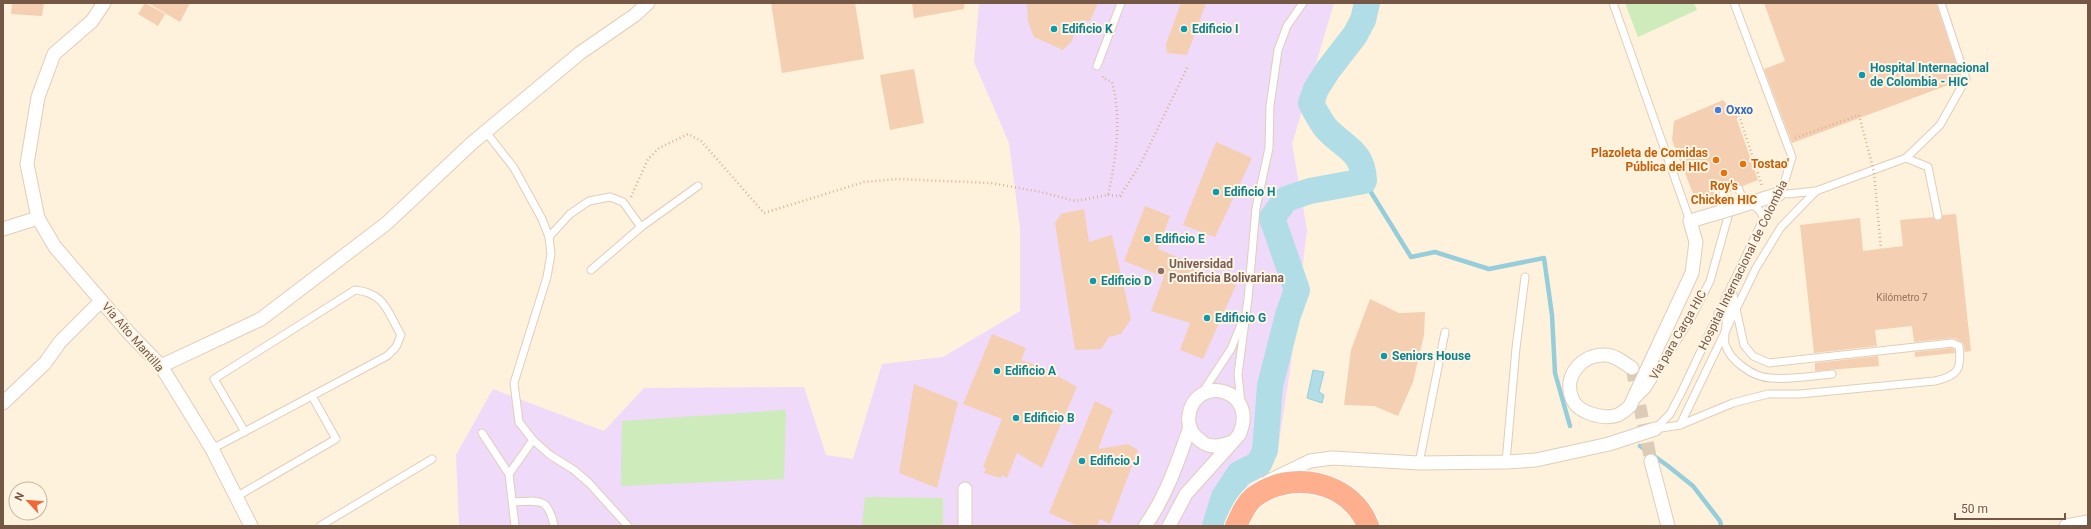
<svg xmlns="http://www.w3.org/2000/svg" width="2091" height="529" font-family="Roboto,sans-serif">
  <rect width="100%" height="100%" fill="#fef2dc"/>
  <polygon fill="#efdaf9" points="979,3 1334,3 1292,144 1307,230 1290,371 1277,455 1244,490 1230,510 1223,526 459,526 456,455 493,389 604,431 644,388 804,387 826,455 853,459 882,364 943,357 1020,311 1020,229 1009,143 974,62"/>
  <g fill="#cdebbb">
    <polygon points="1625,3 1694,3 1697,10 1638,37"/>
    <polygon points="786,410 784,479 621,486 622,421"/>
    <polygon points="865,497 943,498 943,526 862,526"/>
  </g>
  <polygon fill="#b1dde7" stroke="#96cdda" points="1313,370 1324,372 1319,392 1324,395 1322,403 1307,398"/>
  <g fill="none" stroke-linecap="round" stroke-linejoin="round">
    <g stroke="#96cdda" stroke-width="4.5">
      <polyline points="1364,181 1411,257 1435,252 1489,269 1544,258 1552,315 1555,373 1570,426"/>
      <polyline points="1640,446 1668,466 1693,486 1720,521 1721,526"/>
    </g>
    <path stroke="#b1dde7" stroke-width="26" d="M1215 526 1224 497 1239 474 1259 464 1265 450 1270 386 1288 315 1297 290 1272 218 1286 199 1310 191 1364 181C1363 149 1343 148 1325 127 1320 120 1315 111 1311 103L1316 89 1328 70 1355 35 1363 20 1367 3"/>
  </g>
  <g fill="#f5cfb2">
    <polygon points="12,3 44,3 42,16 11,14"/>
    <polygon points="145,3 165,14 158,26 138,14"/>
    <polygon points="148,3 190,3 180,22"/>
    <polygon points="771,3 855,3 864,59 782,73"/>
    <polygon points="912,3 964,3 964,9 914,18"/>
    <polygon points="1027,3 1098,3 1090,21 1081,20 1071,42 1063,50 1034,37 1028,22"/>
    <polygon points="1181,3 1206,3 1187,55 1167,53 1166,44"/>
    <polygon points="1764,3 1936,3 1961,78 1959,81 1792,143 1764,69 1785,61"/>
    <polygon points="914,69 924,123 890,130 880,75"/>
    <polygon points="1723,100 1735,114 1758,180 1743,186 1737,184 1734,190 1728,193 1722,189 1718,192 1718,197 1707,201 1694,196 1672,140 1674,121"/>
    <polygon points="1216,142 1252,158 1215,237 1183,225"/>
    <polygon points="1145,206 1170,216 1158,249 1196,265 1194,270 1236,285 1203,359 1180,350 1190,323 1151,311 1164,277 1124,261"/>
    <polygon points="1084,209 1089,242 1112,235 1131,319 1121,334 1109,337 1101,349 1075,350 1055,223 1061,214"/>
    <polygon points="1956,214 1971,351 1965,352 1963,343 1954,338 1914,342 1912,326 1875,330 1877,346 1814,353 1800,225 1860,218 1863,251 1903,246 1900,220 1933,217 1939,221 1943,215"/>
    <polygon points="1370,299 1399,313 1425,312 1424,335 1413,382 1398,416 1374,406 1344,405 1351,350"/>
    <polygon points="992,334 1026,348 1021,360 1050,370 1049,371 1077,387 1042,468 1017,453 1007,478 1002,475 1001,478 984,473 986,468 983,467 1002,419 963,404"/>
    <polygon points="1951,348 1954,349 1955,353 1915,357 1915,352"/>
    <polygon points="1878,356 1879,366 1815,371 1815,363"/>
    <polygon points="914,384 958,402 937,488 899,473"/>
    <polygon points="1095,401 1113,410 1098,449 1128,444 1138,450 1110,524 1100,519 1097,526 1078,526 1049,513"/>
  </g>
  <g fill="none" stroke-linecap="round" stroke-linejoin="round">
    <polyline stroke="#dccbb6" stroke-width="13" stroke-dasharray="13 6" stroke-linecap="butt" points="1632,368 1651,461"/>
    <defs>
      <g id="lane">
        <polyline points="1613,3 1690,221"/>
        <polyline points="1097,66 1121,3"/>
        <polyline points="486,132 514,168 542,219 549,237 551,254 547,277 514,383 519,422 533,440 550,455 574,470 589,483 628,526"/>
        <polyline points="1906,158 1928,167 1938,216"/>
        <polyline points="1739,189 1744,205"/>
        <polyline points="1723,194 1726,210"/>
        <polyline points="1787,194 1816,191 1906,158 1940,125 1966,79 1941,3"/>
        <path d="M1750 204C1758 207 1761 211 1764 219"/>
        <polyline points="641,227 698,186"/>
        <polyline points="549,237 570,214 589,201 610,197 623,202 641,227 591,270"/>
        <polyline points="1726,295 1729,308 1729,318"/>
        <path d="M1718 313 1721 312 1726 314C1728 324 1723 335 1725 344 1730 361 1753 377 1770 378 1790 380 1812 376 1832 374"/>
        <polyline points="1202,393 1231,349 1242,322"/>
        <polyline points="1637,399 1647,389 1691,318 1710,281 1729,213"/>
        <polyline points="1241,403 1238,374 1248,299 1256,208 1269,148 1270,106 1278,50 1287,26 1303,3"/>
        <polyline points="1680,425 1756,268 1781,227 1816,191"/>
        <path d="M1655 429 1680 425 1733 403 1768 394H1800L1935 381C1958 376 1962 369 1959 346L1952 343 1769 363 1753 356 1744 345 1731 286"/>
        <polyline points="1655,429 1670,414 1682,391 1760,226 1783,187 1792,157 1734,3"/>
        <polyline points="482,433 509,474"/>
        <path d="M212 449C270 418 328 387 387 356L396 347 401 335C387 311 385 293 355 290L214 379 245 432"/>
        <polyline points="1506,462 1516,348 1525,277"/>
        <polyline points="1419,463 1445,332"/>
        <polyline points="236,497 336,439 312,396"/>
        <path d="M513 502C539 501 548 496 554 526"/>
        <polyline points="320,526 432,459"/>
        <polyline points="515,526 509,474 533,440"/>
      </g>
      <g id="street">
        <polyline points="104,3 92,21 54,54 38,97 27,164 38,218 55,247 129,333 161,366 212,449 251,526"/>
        <polyline points="1737,207 1779,194"/>
        <polyline points="3,229 38,218"/>
        <polyline points="161,366 261,319 387,223 472,143 580,53 635,15 648,3"/>
        <path d="M1632 368C1624 363 1615 355 1605 355 1582 354 1563 376 1572 398 1577 413 1604 420 1618 415 1622 413 1627 409 1630 406L1692 273 1696 242 1690 221 1721 212"/>
        <polyline points="3,403 45,363 60,342 101,301"/>
        <polyline points="1651,461 1668,526"/>
        <polyline points="1269,481 1310,461 1332,458 1419,463 1506,462 1536,460 1609,444 1655,429"/>
        <polyline points="965,526 965,489"/>
        <path d="M1145 526C1166 497 1178 461 1190 427"/>
        <path d="M1169 526 1186 494 1239 435C1260 389 1196 373 1189 415 1187 426 1192 435 1201 441 1210 449 1222 446 1232 442"/>
        <polyline points="2066,526 2088,522"/>
      </g>
      <path id="highway" d="M1236 526C1240 517 1246 503 1254 497 1291 469 1351 481 1368 526"/>
    </defs>
    <use href="#lane" stroke="#e1cdb9" stroke-width="9"/>
    <use href="#street" stroke="#e1cdb9" stroke-width="15"/>
    <use href="#highway" stroke="#fff" stroke-width="24"/>
    <g stroke="#d9b396" stroke-width="2.5" stroke-dasharray="1 3" stroke-linecap="butt">
      <polyline points="1736,117 1739,115 1762,186"/>
      <polyline points="1795,138 1859,115"/>
      <polyline points="1108,195 1120,196 1140,165 1188,66"/>
      <path d="M631 197 648 159 659 148 688 134 701 141 764 213 864 182 897 179 991 183 1041 192 1075 201 1108 195C1116 158 1122 120 1112 82L1103 78V74"/>
    </g>
    <use href="#lane" stroke="#fff" stroke-width="7"/>
    <use href="#street" stroke="#fff" stroke-width="13"/>
    <use href="#highway" stroke="#fdaf8e" stroke-width="22"/>
    <defs>
      <polyline id="street-bridge" points="1721,212 1737,207"/>
    </defs>
    <use href="#street-bridge" stroke="#e1cdb9" stroke-width="15" stroke-linecap="butt"/>
    <polyline stroke="#d9b396" stroke-width="2.5" stroke-dasharray="1 3" stroke-linecap="butt" points="1859,115 1874,172 1881,249"/>
    <use href="#street-bridge" stroke="#fff" stroke-width="13"/>
  </g>
  <g fill="#0f9aa8" stroke="#fff5e4" stroke-width="1.5">
    <circle cx="1054" cy="29" r="4"/>
    <circle cx="1184" cy="29" r="4"/>
    <circle cx="1862" cy="75" r="4"/>
    <circle cx="1216" cy="192" r="4"/>
    <circle cx="1147" cy="239" r="4"/>
    <circle cx="1093" cy="281" r="4"/>
    <circle cx="1207" cy="318" r="4"/>
    <circle cx="1384" cy="356" r="4"/>
    <circle cx="997" cy="371" r="4"/>
    <circle cx="1016" cy="418" r="4"/>
    <circle cx="1082" cy="461" r="4"/>
  </g>
  <circle fill="#3f7fe0" stroke="#fff5e4" stroke-width="1.5" cx="1718" cy="110" r="4"/>
  <g fill="#e8710a" stroke="#fff5e4" stroke-width="1.5">
    <circle cx="1716" cy="160" r="4"/>
    <circle cx="1743" cy="164" r="4"/>
    <circle cx="1724" cy="173" r="4"/>
  </g>
  <circle fill="#8d6e63" stroke="#fff5e4" stroke-width="1.5" cx="1161" cy="271" r="4"/>
  <g text-anchor="middle" dominant-baseline="central" stroke-width="4" stroke-linejoin="round" paint-order="stroke">
    <g font-size="10" fill="#947560">
      <text x="1902" y="297">Kilómetro 7</text>
    </g>
    <g font-size="12" font-weight="bold" fill="#0d838f" stroke="#fff5e4" text-anchor="start">
      <text x="1062" y="29">Edificio K</text>
      <text x="1192" y="29">Edificio I</text>
      <text x="1870" y="68">Hospital Internacional<tspan x="1870" dy="14">de Colombia - HIC</tspan></text>
      <text x="1224" y="192">Edificio H</text>
      <text x="1155" y="239">Edificio E</text>
      <text x="1101" y="281">Edificio D</text>
      <text x="1215" y="318">Edificio G</text>
      <text x="1392" y="356">Seniors House</text>
      <text x="1005" y="371">Edificio A</text>
      <text x="1024" y="418">Edificio B</text>
      <text x="1090" y="461">Edificio J</text>
    </g>
    <g font-size="12" font-weight="bold" fill="#366cbe" stroke="#fff5e4" text-anchor="start">
      <text x="1726" y="110">Oxxo</text>
    </g>
    <g font-size="12" font-weight="bold" fill="#c56008" stroke="#fff5e4" text-anchor="end">
      <text x="1708" y="153">Plazoleta de Comidas<tspan x="1708" dy="14">Pública del HIC</tspan></text>
      <text x="1751" y="164" text-anchor="start">Tostao'</text>
      <text x="1724" y="186" text-anchor="middle">Roy's<tspan x="1724" dy="14">Chicken HIC</tspan></text>
    </g>
    <g font-size="12" font-weight="bold" fill="#785e54" stroke="#fff5e4" text-anchor="start">
      <text x="1169" y="264">Universidad<tspan x="1169" dy="14">Pontificia Bolivariana</tspan></text>
    </g>
    <g font-size="12" fill="#745744" stroke="#fff5e4">
      <text transform="translate(1743 265) rotate(-64)">Hospital Internacional de Colombia</text>
      <text transform="translate(1678 335) rotate(-60)">Via para Carga HIC</text>
      <text transform="translate(133 337) rotate(49)">Vía Alto Mantilla</text>
    </g>
  </g>
  <rect width="2091" height="529" fill="none" stroke="#745744" stroke-width="8"/>
  <g transform="translate(28 501) rotate(296)"><circle r="19" fill="#fff5e4" stroke="#c7b6a4"/>
  <path d="M0-3L7 15L0 10L-7 15Z" fill="#f16838"/>
  <text y="-6" font-size="11" font-weight="bold" text-anchor="middle" fill="#745744">N</text>
  </g>
  <path d="M1955 513v6h110v-6" fill="none" stroke="#745744" stroke-width="2"/>
  <text x="1961" y="513" font-size="12" fill="#745744" stroke="#fff5e4" stroke-width="3" paint-order="stroke">50 m</text>
</svg>
